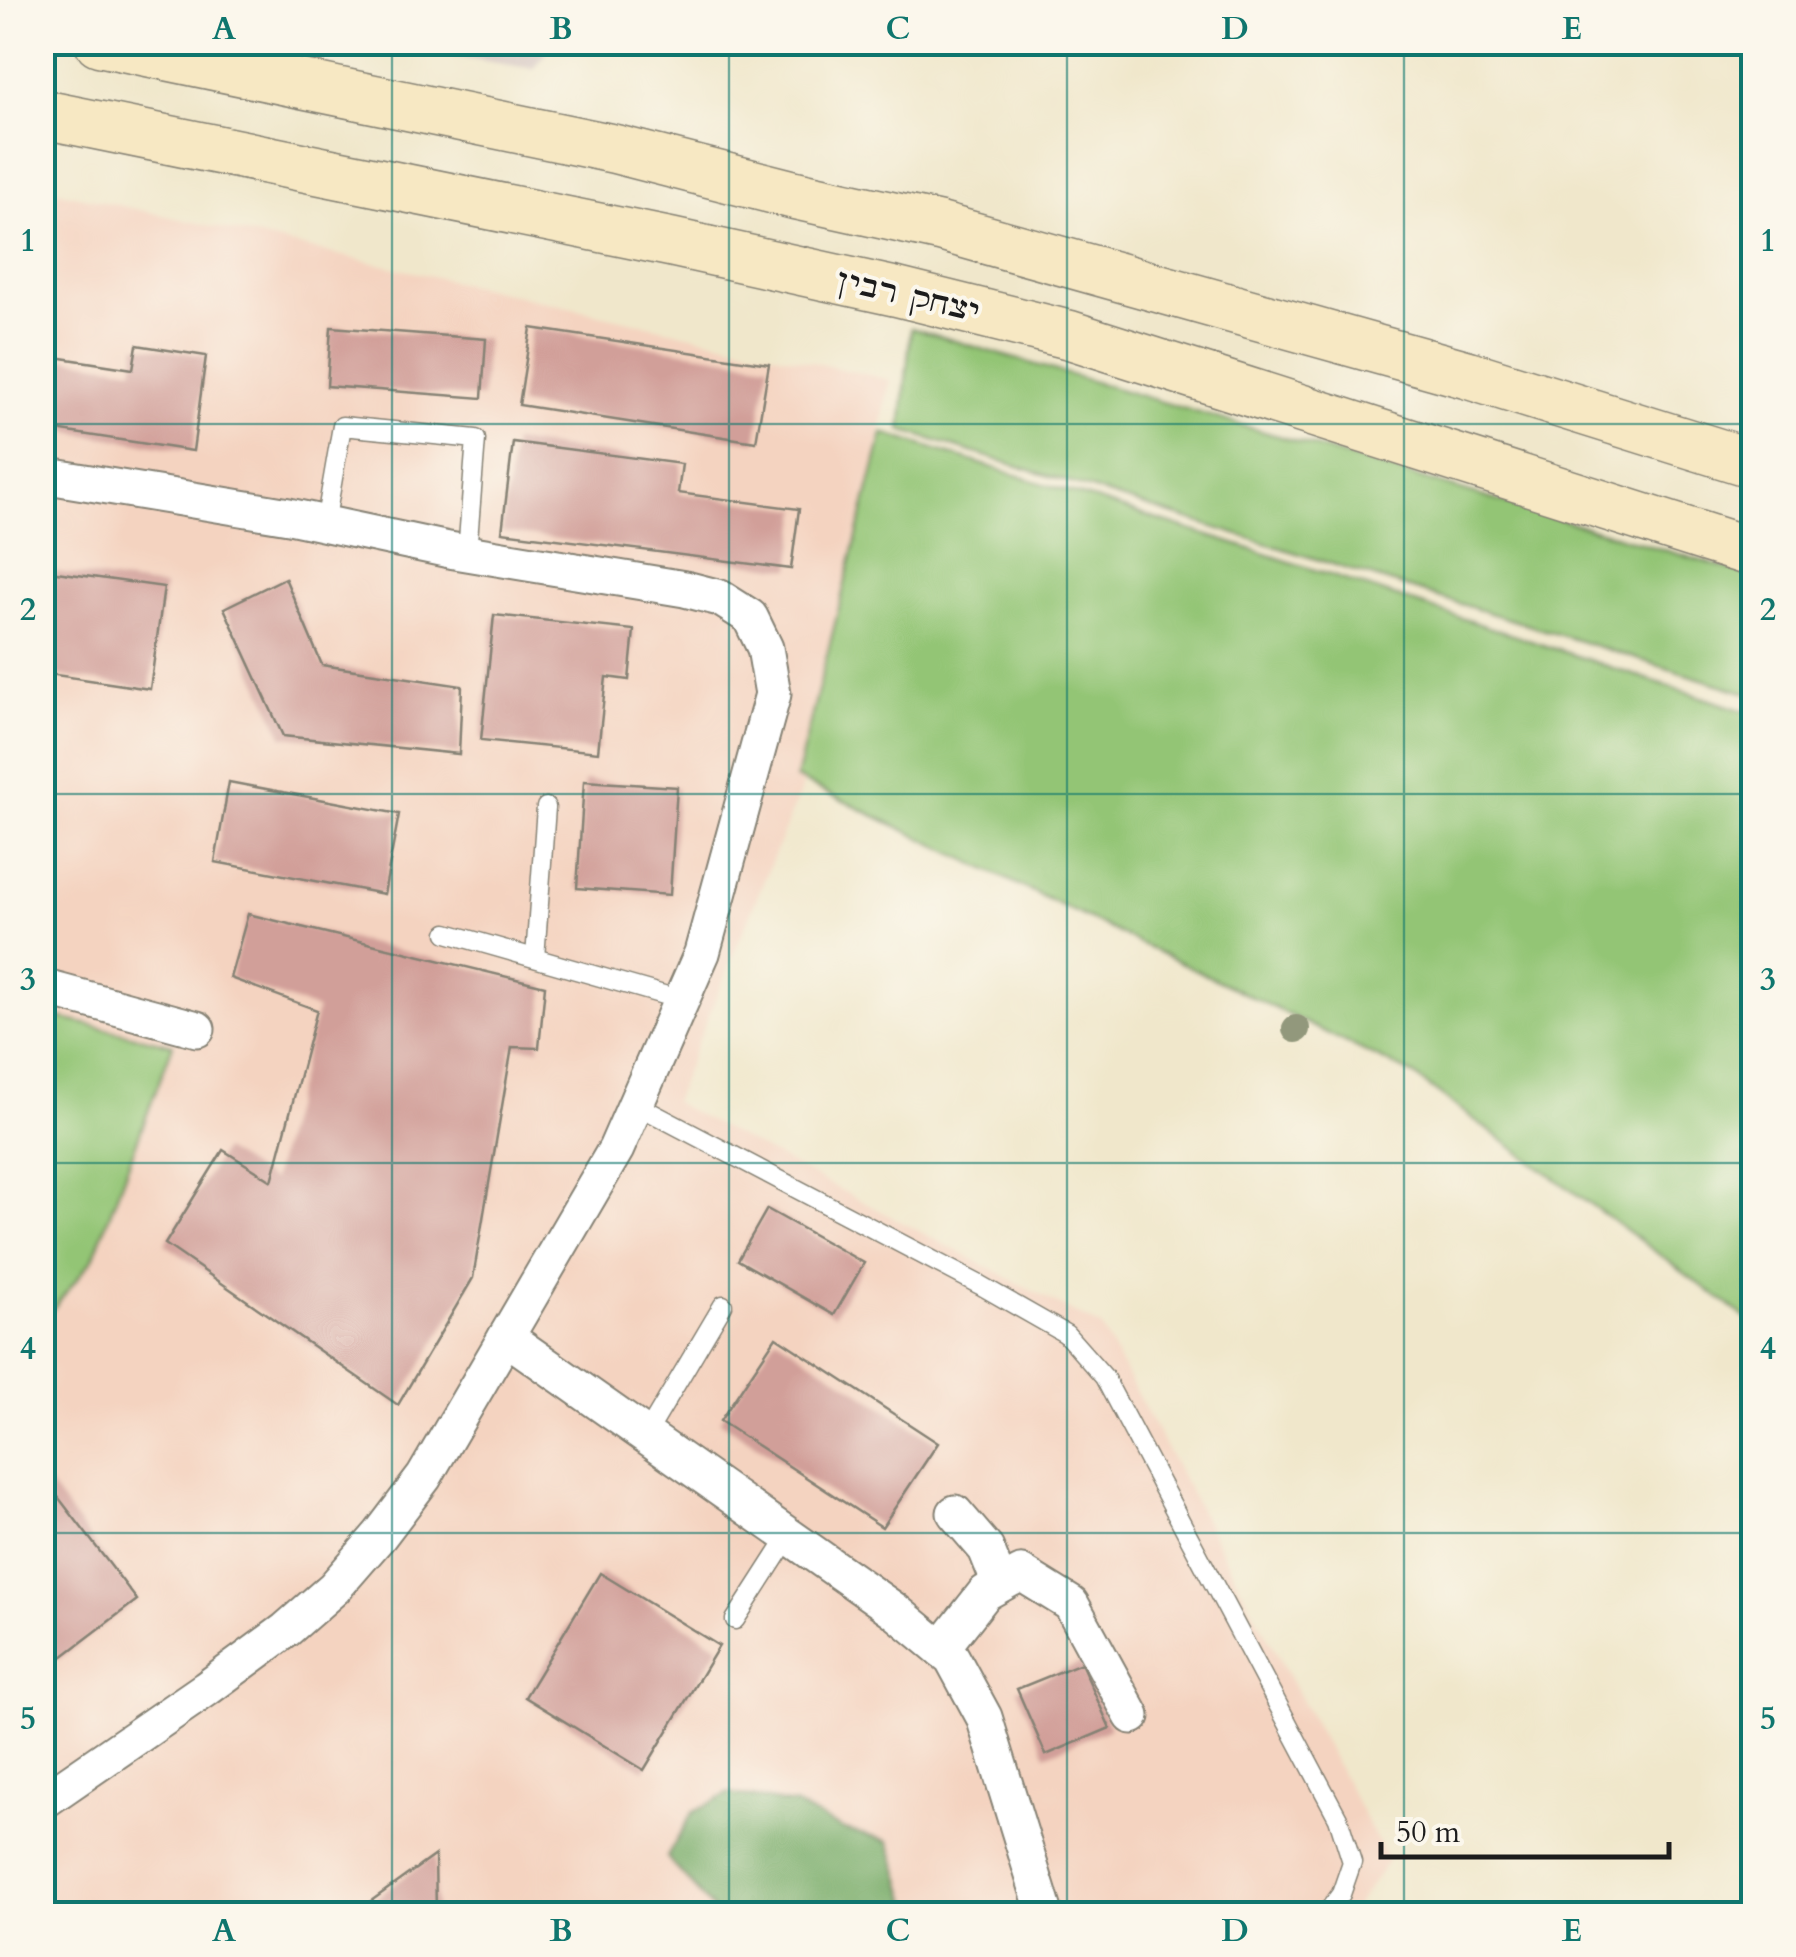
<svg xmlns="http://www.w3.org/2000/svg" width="1796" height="1957" font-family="Cardo,'Frank Ruhl Libre',serif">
  <rect width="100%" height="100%" fill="#fbf7ec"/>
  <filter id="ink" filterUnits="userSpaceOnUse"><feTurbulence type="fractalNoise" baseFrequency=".01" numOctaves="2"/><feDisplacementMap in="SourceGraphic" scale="20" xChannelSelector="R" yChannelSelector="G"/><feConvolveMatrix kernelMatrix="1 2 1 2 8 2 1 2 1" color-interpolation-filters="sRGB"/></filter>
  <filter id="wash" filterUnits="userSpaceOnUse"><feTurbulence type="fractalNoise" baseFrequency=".0048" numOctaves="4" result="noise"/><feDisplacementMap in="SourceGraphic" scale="40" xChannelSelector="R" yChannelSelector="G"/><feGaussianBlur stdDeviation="2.25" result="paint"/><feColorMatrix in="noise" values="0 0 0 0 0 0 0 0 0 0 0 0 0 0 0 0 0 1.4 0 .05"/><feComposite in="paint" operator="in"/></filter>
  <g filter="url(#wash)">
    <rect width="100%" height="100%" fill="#f0e7cb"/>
    <polygon fill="#f4d3c0" points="43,188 890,380 825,731 673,1102 1101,1327 1388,1861 1350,1914 43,1914"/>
    <polygon fill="#d0c0bc" points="377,43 553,43 534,69"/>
    <g fill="#93c575" stroke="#587048" stroke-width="2.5">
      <polygon points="911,328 1753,576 1753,695 901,430"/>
      <polygon points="883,433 1260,552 1753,714 1753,1323 1412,1074 796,778"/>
      <polygon points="43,1014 173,1045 93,1259 43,1321"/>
    </g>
    <polygon fill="#76aa66" stroke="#496341" stroke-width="2.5" points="729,1793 795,1805 845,1830 889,1841 912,1914 717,1914 667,1857 692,1813"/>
    <g id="blocks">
      <g fill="#d19f99">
        <polygon points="331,327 486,339 482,398 327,386"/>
        <polygon points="531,328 769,364 756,442 519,405"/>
        <polygon points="137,345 206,356 193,451 42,428 42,355 133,369"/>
        <polygon points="513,442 682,464 678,493 799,509 791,569 502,532"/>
        <polygon points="42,570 164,587 150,689 42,673"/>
        <polygon points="285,578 322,665 462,686 459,754 283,736 224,608"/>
        <polygon points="494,615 634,630 629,680 606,677 598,752 481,740"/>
        <polygon points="584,781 677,787 670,895 577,888"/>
        <polygon points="229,782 399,814 384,894 215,862"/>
        <polygon points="248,914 545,986 539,1048 512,1047 473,1278 398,1405 165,1244 223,1150 272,1181 317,1010 230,978"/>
        <polygon points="767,1209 864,1263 834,1315 738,1260"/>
        <polygon points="776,1337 938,1443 882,1527 720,1421"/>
        <polygon points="42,1476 137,1600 58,1660 42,1640"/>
        <polygon points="600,1573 719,1646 644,1770 525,1697"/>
        <polygon points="1081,1663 1110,1728 1046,1755 1017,1689"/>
        <polygon points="435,1855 436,1914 353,1914"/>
      </g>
    </g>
  </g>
  <g filter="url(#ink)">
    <use href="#blocks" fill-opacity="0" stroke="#868274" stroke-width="2.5"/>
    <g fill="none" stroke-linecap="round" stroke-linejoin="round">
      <defs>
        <g id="service">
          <polyline points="325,524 342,426 476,439 467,553"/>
          <polyline points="447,933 681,1000"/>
          <polyline points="535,958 546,807"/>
          <polyline points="635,1104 980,1285 1066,1334 1104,1377 1338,1818 1352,1862 1341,1894 1326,1914"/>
          <polyline points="646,1435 723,1305"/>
          <polyline points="735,1620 789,1536"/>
        </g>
        <g id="minor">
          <polyline points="42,475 289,516 449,550 685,589 720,598 750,617 765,648 773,694 702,953 616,1149 424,1477 380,1535 334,1588 286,1630 206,1689 42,1802"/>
          <polyline points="42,987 197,1029"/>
          <polyline points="506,1337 894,1610 952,1658 984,1717 1045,1914"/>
          <polyline points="955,1513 986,1549 1000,1584"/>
          <polyline points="941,1649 985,1593 1021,1573 1071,1604 1132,1716"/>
        </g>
        <g id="secondary">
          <polyline points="99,42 615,149 795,195 940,227 1469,375 1754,464"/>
          <polyline points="42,114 670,242 897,292 1070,335 1754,553"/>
        </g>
      </defs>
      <use href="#service" stroke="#868274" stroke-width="21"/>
      <use href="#minor" stroke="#868274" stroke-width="39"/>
      <use href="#secondary" stroke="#868274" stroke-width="51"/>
      <use href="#service" stroke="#fff" stroke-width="18"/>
      <use href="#minor" stroke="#fff" stroke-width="35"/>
      <use href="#secondary" stroke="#f7e8c3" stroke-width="48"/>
    </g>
    <circle fill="#92987c" cx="1296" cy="1029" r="14"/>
  </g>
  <path fill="none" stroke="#0f766e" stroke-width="2.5" stroke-opacity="0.55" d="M392 42V1914M729 42V1914M1067 42V1914M1404 42V1914M42 424H1754M42 794H1754M42 1163H1754M42 1533H1754"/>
  <g text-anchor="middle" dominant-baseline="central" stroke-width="8" stroke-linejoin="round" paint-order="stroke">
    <g font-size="30" fill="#1c1c1c" stroke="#fbf7ec">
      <text transform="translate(908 296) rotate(13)">יצחק רבין</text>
    </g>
  </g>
  <rect width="1796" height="1957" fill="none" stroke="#fbf7ec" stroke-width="110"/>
  <path d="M1381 1842v15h288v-15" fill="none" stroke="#1c1c1c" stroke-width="5"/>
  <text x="1396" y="1842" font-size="30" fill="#1c1c1c" stroke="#fbf7ec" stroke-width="8" paint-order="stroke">50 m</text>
  <rect x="55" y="55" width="1686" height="1847" fill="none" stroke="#0f766e" stroke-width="4"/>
  <g font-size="32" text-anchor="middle" font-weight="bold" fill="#0f766e">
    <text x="224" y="39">A</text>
    <text x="561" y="39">B</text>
    <text x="898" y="39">C</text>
    <text x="1235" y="39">D</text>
    <text x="1572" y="39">E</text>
    <text x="28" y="251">1</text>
    <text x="1768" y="251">1</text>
    <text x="28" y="620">2</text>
    <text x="1768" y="620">2</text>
    <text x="28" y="990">3</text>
    <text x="1768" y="990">3</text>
    <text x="28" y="1359">4</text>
    <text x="1768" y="1359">4</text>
    <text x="28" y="1729">5</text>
    <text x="1768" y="1729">5</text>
    <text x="224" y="1941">A</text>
    <text x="561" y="1941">B</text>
    <text x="898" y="1941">C</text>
    <text x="1235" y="1941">D</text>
    <text x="1572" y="1941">E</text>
  </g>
</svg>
